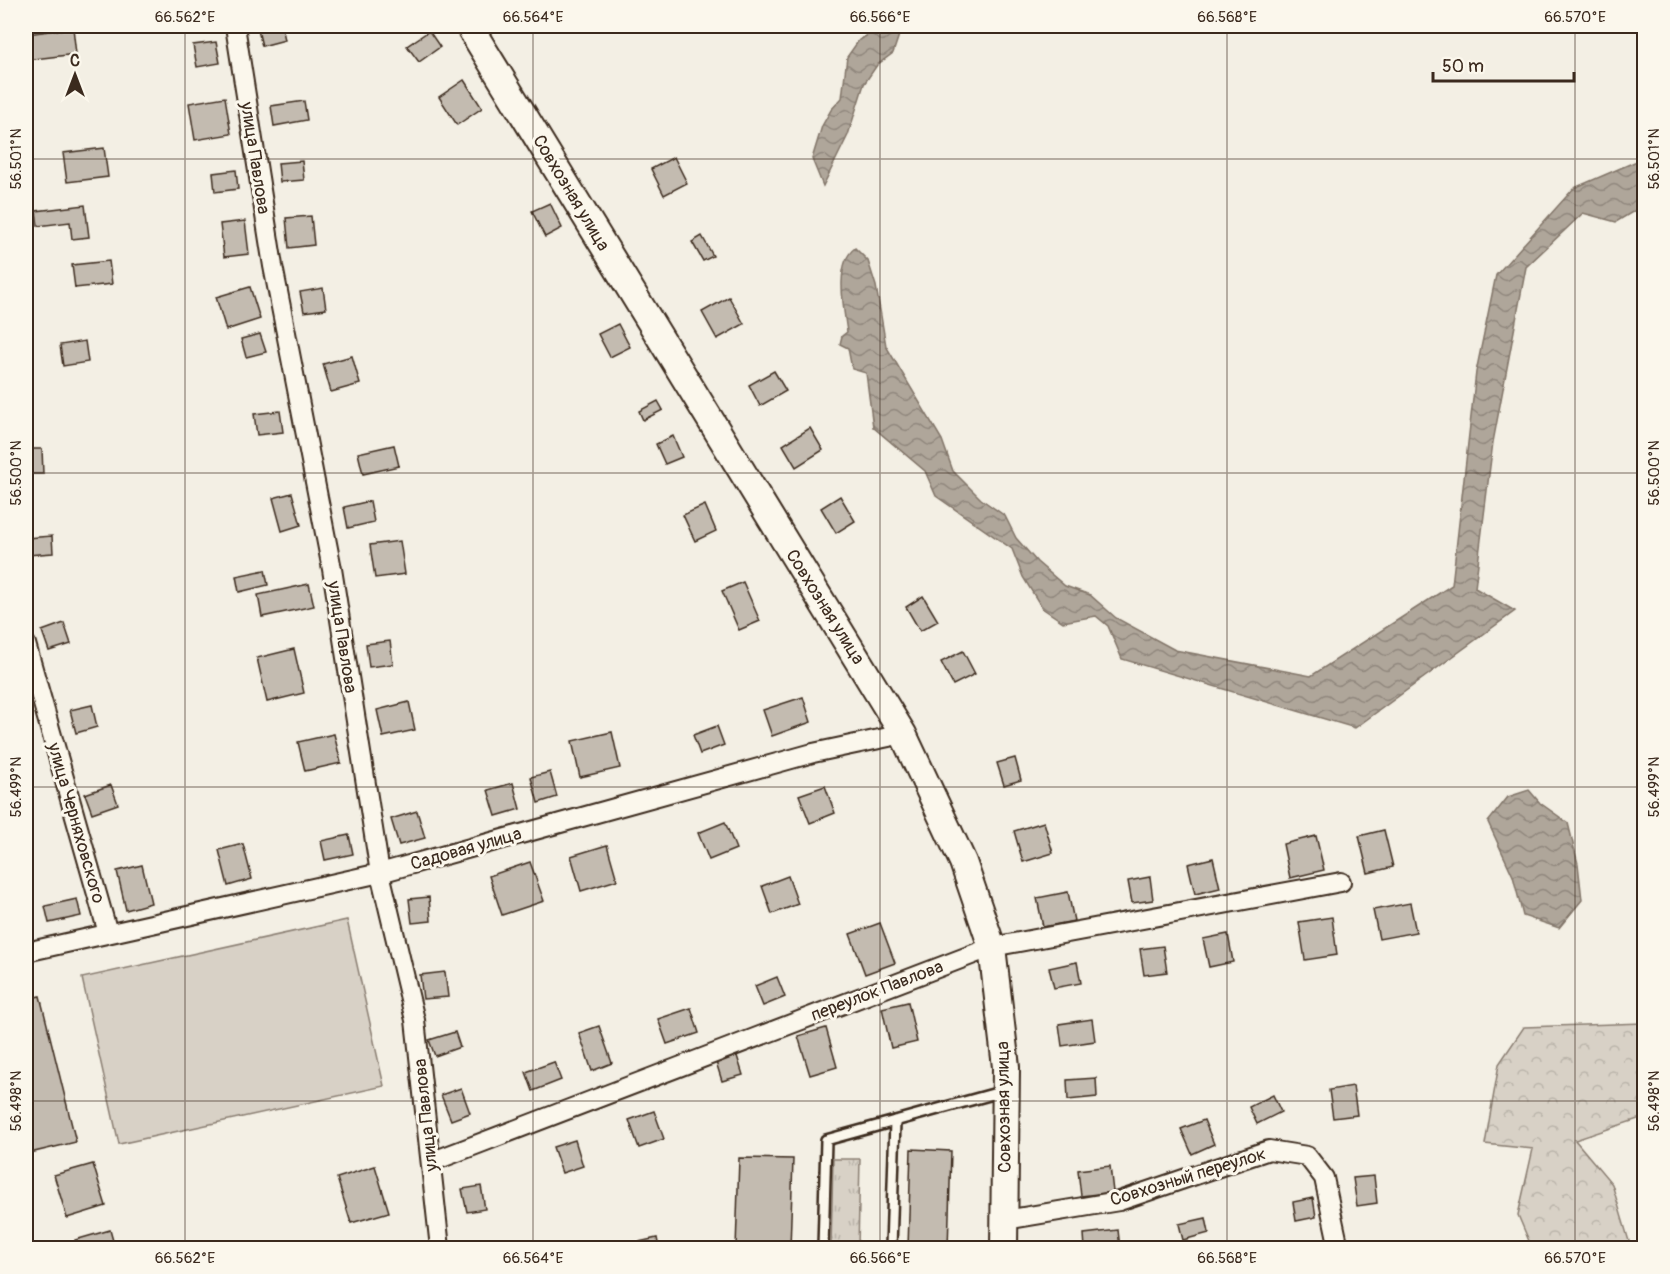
<svg xmlns="http://www.w3.org/2000/svg" width="1670" height="1274" font-family="Pangolin,sans-serif">
  <defs>
    <pattern id="grass-tufts" width="24" height="20" patternUnits="userSpaceOnUse" patternTransform="scale(1.5)"><rect width="24" height="20" fill="#d8d1c6"/><path d="M3 7l-1-3M5 7V3M7 7l1-3M15 17l-1-3M17 17v-4M19 17l1-3" fill="none" stroke="#bab4aa"/></pattern>
    <pattern id="forest-crowns" width="20" height="18" patternUnits="userSpaceOnUse" patternTransform="scale(1.5)"><rect width="20" height="18" fill="#d8d1c6"/><path d="M2 6a3 3 0 1 1 6 0M12 15a3 3 0 1 1 6 0" fill="none" stroke="#bab4aa"/></pattern>
    <pattern id="water-waves" width="16" height="10" patternUnits="userSpaceOnUse" patternTransform="scale(1.5)"><rect width="16" height="10" fill="#afa69a"/><path d="M0 5q4-4 8 0t8 0" fill="none" stroke="#90877d"/></pattern>
  </defs>
  <rect width="100%" height="100%" fill="#f3efe4"/>
  <filter id="ink" filterUnits="userSpaceOnUse"><feTurbulence type="fractalNoise" baseFrequency=".0167" numOctaves="2"/><feDisplacementMap in="SourceGraphic" scale="12" xChannelSelector="R" yChannelSelector="G"/><feConvolveMatrix kernelMatrix="1 2 1 2 8 2 1 2 1" color-interpolation-filters="sRGB"/></filter>
  <g filter="url(#ink)">
    <polygon fill="url(#grass-tufts)" stroke="#8a7e72" stroke-width="1.5" points="833,1159 860,1159 858,1248 831,1248"/>
    <polygon fill="url(#forest-crowns)" stroke="#8a7e72" stroke-width="1.5" points="1644,1023 1644,1117 1575,1140 1612,1184 1631,1248 1532,1248 1518,1215 1533,1149 1485,1144 1499,1064 1524,1027"/>
    <polygon fill="#d8d1c6" stroke="#8a7e72" stroke-width="1.5" points="347,920 384,1086 119,1144 82,978"/>
    <g fill="url(#water-waves)" stroke="#817468" stroke-width="1.5">
      <polygon points="876,30 892,31 899,35 893,53 877,65 864,84 848,135 823,186 812,159 822,126 831,110 842,98 847,57 859,40"/>
      <path d="M1644 158V205L1616 222 1583 213 1526 267 1493 442 1475 588 1515 611 1355 728 1122 659 1108 626 1096 616 1063 622 1042 608 1023 577 1012 549 936 496 925 471 873 427 866 373 852 369 848 348 840 344 842 336 847 332C844 310 834 263 855 248L868 261 876 286 886 346 942 440 953 471 981 499 1005 516 1016 538 1037 562 1065 586 1090 595 1116 618 1175 650 1311 676 1452 585 1476 372 1496 275 1574 188Z"/>
      <polygon points="1529,790 1540,803 1568,823 1578,864 1582,900 1559,928 1523,916 1513,876 1488,822 1508,797"/>
    </g>
    <g fill="#c3bbb0" stroke="#3b2a1e" stroke-width="1.5">
      <polygon points="257,26 282,26 285,40 262,46"/>
      <polygon points="73,28 76,54 26,60 26,34"/>
      <polygon points="429,31 440,47 419,62 407,46"/>
      <polygon points="216,42 220,63 197,67 193,45"/>
      <polygon points="464,80 482,108 457,125 439,97"/>
      <polygon points="225,97 231,134 195,140 189,103"/>
      <polygon points="304,101 307,120 274,126 271,106"/>
      <polygon points="104,148 108,177 67,182 63,153"/>
      <polygon points="674,157 687,183 664,195 651,169"/>
      <polygon points="302,161 304,180 280,182 278,163"/>
      <polygon points="236,170 238,189 215,192 213,173"/>
      <polygon points="550,203 562,228 545,237 532,211"/>
      <polygon points="85,205 89,237 72,239 70,222 38,226 36,211"/>
      <polygon points="311,216 314,245 289,248 286,218"/>
      <polygon points="245,221 249,254 224,257 220,224"/>
      <polygon points="702,236 713,256 703,261 692,242"/>
      <polygon points="109,261 112,284 75,288 72,265"/>
      <polygon points="250,287 260,319 226,330 216,297"/>
      <polygon points="323,288 326,309 304,312 300,292"/>
      <polygon points="729,297 744,324 717,339 702,312"/>
      <polygon points="618,324 630,347 610,357 598,334"/>
      <polygon points="260,334 266,352 246,357 241,339"/>
      <polygon points="85,341 88,362 63,366 60,345"/>
      <polygon points="352,356 360,384 331,392 323,364"/>
      <polygon points="774,371 786,391 760,406 749,385"/>
      <polygon points="658,401 663,410 643,420 639,411"/>
      <polygon points="280,411 283,432 257,435 254,414"/>
      <polygon points="810,428 823,450 796,467 783,445"/>
      <polygon points="673,436 682,457 665,464 656,444"/>
      <polygon points="394,445 399,466 363,474 358,453"/>
      <polygon points="26,449 42,449 43,474 26,474"/>
      <polygon points="292,493 301,525 282,531 273,498"/>
      <polygon points="840,496 855,521 836,533 821,508"/>
      <polygon points="370,501 374,522 348,528 344,507"/>
      <polygon points="705,505 716,531 695,541 683,515"/>
      <polygon points="52,536 53,553 27,555 26,538"/>
      <polygon points="400,541 405,574 375,578 370,545"/>
      <polygon points="265,570 268,585 239,592 236,576"/>
      <polygon points="743,582 760,621 739,630 722,591"/>
      <polygon points="309,584 314,606 262,617 258,595"/>
      <polygon points="923,596 938,621 920,631 906,607"/>
      <polygon points="64,623 71,644 49,651 42,631"/>
      <polygon points="390,641 393,664 369,667 366,644"/>
      <polygon points="294,649 304,693 267,702 257,658"/>
      <polygon points="963,651 975,674 953,685 941,662"/>
      <polygon points="803,697 811,722 772,736 763,710"/>
      <polygon points="409,702 415,730 383,737 377,710"/>
      <polygon points="92,705 97,727 76,733 70,710"/>
      <polygon points="717,726 724,745 700,754 693,735"/>
      <polygon points="612,732 620,768 580,777 572,741"/>
      <polygon points="334,734 341,763 305,771 298,742"/>
      <polygon points="1015,758 1021,780 1004,785 997,763"/>
      <polygon points="550,772 557,797 538,803 531,777"/>
      <polygon points="513,783 520,809 496,816 488,790"/>
      <polygon points="111,785 118,804 92,813 85,794"/>
      <polygon points="825,786 835,813 810,823 799,795"/>
      <polygon points="417,811 425,838 399,845 391,819"/>
      <polygon points="725,822 736,849 709,860 698,833"/>
      <polygon points="1044,822 1053,853 1023,862 1014,831"/>
      <polygon points="1384,830 1393,867 1368,873 1359,836"/>
      <polygon points="349,835 353,854 325,860 321,841"/>
      <polygon points="1316,836 1324,870 1290,878 1283,844"/>
      <polygon points="243,844 252,879 228,886 219,850"/>
      <polygon points="607,845 617,880 581,891 571,856"/>
      <polygon points="1213,858 1220,888 1195,894 1188,864"/>
      <polygon points="530,862 544,901 502,915 489,876"/>
      <polygon points="142,865 151,903 126,910 117,871"/>
      <polygon points="788,876 798,904 772,914 762,886"/>
      <polygon points="1150,877 1153,900 1132,903 1128,881"/>
      <polygon points="1068,892 1074,921 1043,927 1037,898"/>
      <polygon points="429,897 431,921 412,923 409,899"/>
      <polygon points="77,899 81,916 49,923 45,906"/>
      <polygon points="1410,903 1416,932 1379,939 1373,910"/>
      <polygon points="1332,917 1337,955 1305,960 1299,922"/>
      <polygon points="880,923 895,963 865,974 850,934"/>
      <polygon points="1228,934 1233,962 1209,967 1203,939"/>
      <polygon points="1163,946 1167,972 1144,975 1140,949"/>
      <polygon points="1077,962 1081,983 1054,988 1049,968"/>
      <polygon points="445,972 448,997 423,999 420,975"/>
      <polygon points="777,977 785,997 763,1006 755,986"/>
      <polygon points="40,996 76,1142 30,1153 26,1135 26,999"/>
      <polygon points="908,1002 917,1042 891,1048 882,1008"/>
      <polygon points="691,1008 699,1033 667,1044 658,1019"/>
      <polygon points="1092,1019 1095,1041 1062,1046 1059,1024"/>
      <polygon points="599,1026 612,1063 592,1071 579,1033"/>
      <polygon points="826,1028 837,1067 810,1075 798,1036"/>
      <polygon points="455,1032 460,1047 435,1056 429,1040"/>
      <polygon points="737,1056 743,1075 722,1081 716,1062"/>
      <polygon points="554,1062 561,1080 533,1091 526,1072"/>
      <polygon points="1096,1078 1097,1097 1068,1100 1067,1080"/>
      <polygon points="1353,1086 1357,1115 1333,1118 1329,1090"/>
      <polygon points="461,1088 470,1113 451,1120 441,1095"/>
      <polygon points="1273,1095 1281,1112 1257,1124 1249,1107"/>
      <polygon points="654,1111 664,1139 639,1148 629,1120"/>
      <polygon points="1204,1120 1214,1144 1192,1154 1181,1129"/>
      <polygon points="575,1140 583,1166 562,1173 553,1147"/>
      <polygon points="911,1149 951,1151 948,1248 908,1248"/>
      <polygon points="739,1158 793,1159 790,1248 736,1248"/>
      <polygon points="93,1164 106,1206 67,1218 54,1175"/>
      <polygon points="375,1166 389,1212 351,1223 337,1178"/>
      <polygon points="1110,1166 1113,1192 1081,1196 1078,1170"/>
      <polygon points="1374,1176 1377,1203 1357,1206 1353,1178"/>
      <polygon points="481,1186 485,1209 467,1212 462,1189"/>
      <polygon points="1313,1198 1316,1217 1296,1221 1293,1202"/>
      <polygon points="1206,1218 1209,1233 1183,1240 1179,1224"/>
      <polygon points="110,1230 115,1248 78,1248 75,1240"/>
      <polygon points="1118,1230 1120,1248 1085,1248 1084,1234"/>
      <polygon points="657,1238 659,1248 636,1248 634,1243"/>
    </g>
    <g fill="none" stroke-linecap="round" stroke-linejoin="round">
      <defs>
        <g id="lane">
          <polyline points="823,1248 826,1140 1004,1091"/>
          <polyline points="891,1248 895,1121"/>
        </g>
        <g id="street">
          <polyline points="235,26 273,266 332,569 380,873 415,1020 440,1248"/>
          <polyline points="26,644 108,933"/>
          <polyline points="26,952 380,873 813,753 903,734"/>
          <polyline points="431,1162 992,947 1341,882"/>
          <polyline points="1005,1220 1119,1201 1269,1150 1307,1156 1324,1178 1339,1248"/>
        </g>
        <polyline id="secondary" points="469,26 903,734 963,862 992,947 1006,1067 1004,1248"/>
      </defs>
      <use href="#lane" stroke="#3b2a1e" stroke-width="14"/>
      <use href="#street" stroke="#3b2a1e" stroke-width="22"/>
      <use href="#secondary" stroke="#3b2a1e" stroke-width="30"/>
      <use href="#lane" stroke="#fbf7ec" stroke-width="9"/>
      <use href="#street" stroke="#fbf7ec" stroke-width="18"/>
      <use href="#secondary" stroke="#fbf7ec" stroke-width="26"/>
    </g>
  </g>
  <path fill="none" stroke="#3b2a1e" stroke-width="1.5" stroke-opacity="0.45" d="M185 26V1248M533 26V1248M880 26V1248M1227 26V1248M1575 26V1248M26 159H1644M26 473H1644M26 787H1644M26 1101H1644"/>
  <g text-anchor="middle" dominant-baseline="central" stroke-width="6" stroke-linejoin="round" paint-order="stroke">
    <g font-size="18" fill="#3b2a1e" stroke="#fbf7ec">
      <text transform="translate(255 158) rotate(81)">улица Павлова</text>
      <text transform="translate(571 193) rotate(59)">Совхозная улица</text>
      <text transform="translate(825 607) rotate(58)">Совхозная улица</text>
      <text transform="translate(342 637) rotate(81)">улица Павлова</text>
      <text transform="translate(76 823) rotate(74)">улица Черняховского</text>
      <text transform="translate(466 849) rotate(-16)">Садовая улица</text>
      <text transform="translate(877 991) rotate(-21)">переулок Павлова</text>
      <text transform="translate(1004 1107) rotate(-91)">Совхозная улица</text>
      <text transform="translate(426 1115) rotate(-96)">улица Павлова</text>
      <text transform="translate(1188 1177) rotate(-17)">Совхозный переулок</text>
    </g>
  </g>
  <rect width="1670" height="1274" fill="none" stroke="#fbf7ec" stroke-width="66"/>
  <g transform="translate(75 75)" stroke="#fbf7ec" stroke-width="4.5" paint-order="stroke">
  <path d="M0-4.5L10 22L0 15L-10 22Z" fill="#3b2a1e"/>
  <text y="-9" font-size="16" font-weight="bold" text-anchor="middle" fill="#3b2a1e">С</text>
  </g>
  <path d="M1433 72v9h141v-9" fill="none" stroke="#3b2a1e" stroke-width="3"/>
  <text x="1442" y="72" font-size="18" fill="#3b2a1e" stroke="#fbf7ec" stroke-width="4.5" paint-order="stroke">50 m</text>
  <rect x="33" y="33" width="1604" height="1208" fill="none" stroke="#3b2a1e" stroke-width="2"/>
  <g font-size="15" text-anchor="middle" fill="#3b2a1e">
    <text x="185" y="22">66.562°E</text>
    <text x="533" y="22">66.564°E</text>
    <text x="880" y="22">66.566°E</text>
    <text x="1227" y="22">66.568°E</text>
    <text x="1575" y="22">66.570°E</text>
    <text transform="translate(16 159) rotate(-90)" y="5">56.501°N</text>
    <text transform="translate(1654 159) rotate(-90)" y="5">56.501°N</text>
    <text transform="translate(16 473) rotate(-90)" y="5">56.500°N</text>
    <text transform="translate(1654 473) rotate(-90)" y="5">56.500°N</text>
    <text transform="translate(16 787) rotate(-90)" y="5">56.499°N</text>
    <text transform="translate(1654 787) rotate(-90)" y="5">56.499°N</text>
    <text transform="translate(16 1101) rotate(-90)" y="5">56.498°N</text>
    <text transform="translate(1654 1101) rotate(-90)" y="5">56.498°N</text>
    <text x="185" y="1263">66.562°E</text>
    <text x="533" y="1263">66.564°E</text>
    <text x="880" y="1263">66.566°E</text>
    <text x="1227" y="1263">66.568°E</text>
    <text x="1575" y="1263">66.570°E</text>
  </g>
</svg>
